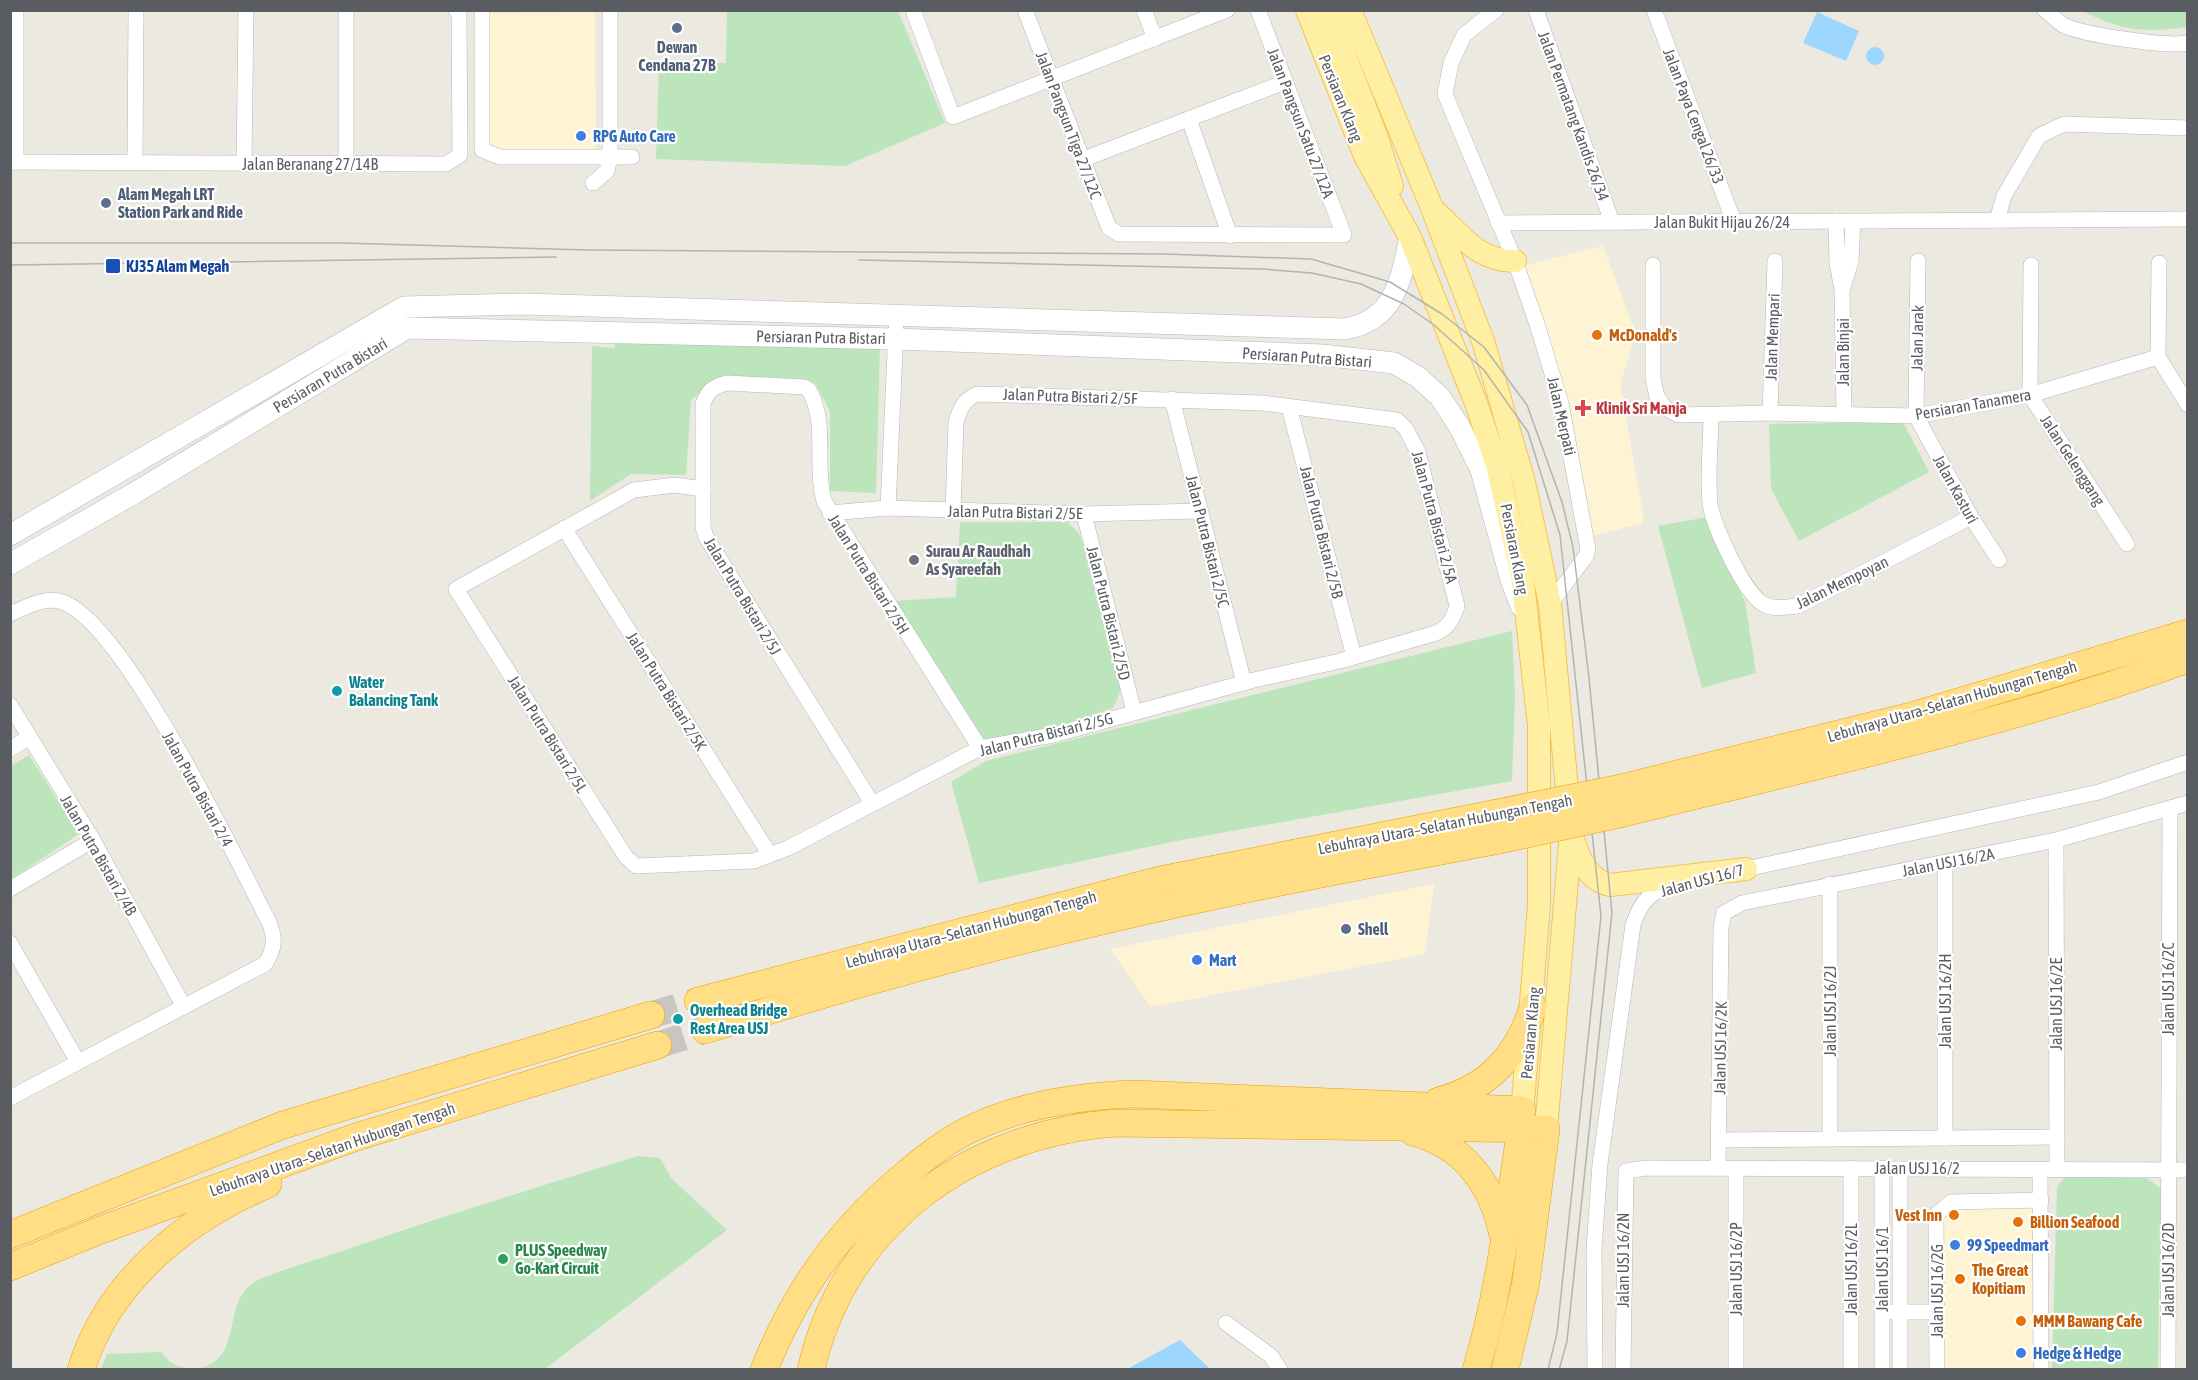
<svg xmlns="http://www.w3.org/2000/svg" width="2198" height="1380" font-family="'Asap Condensed',sans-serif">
  <rect width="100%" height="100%" fill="#ece9e0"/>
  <g fill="#fef4d3">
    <polygon points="595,12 596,149 487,149 488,13"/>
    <polygon points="1603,246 1636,334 1620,384 1644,519 1642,523 1593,536 1522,266"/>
    <polygon points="1434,884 1425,954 1151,1007 1110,949"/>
    <polygon points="2036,1205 2036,1369 1941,1369 1941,1218 1954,1206"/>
  </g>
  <g fill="#bce5bb">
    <polygon points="727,11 898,11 945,123 845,166 656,159 659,63 726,63"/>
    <path d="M2083 11H2187V27C2146 33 2120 31 2083 11Z"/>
    <polygon points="616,339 880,346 876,493 830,491 830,412 816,384 720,377 691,400 686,475 631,474 590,501 592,346 614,348"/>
    <polygon points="1903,422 1929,472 1799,541 1771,489 1769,424"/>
    <polygon points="1708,517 1745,602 1756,673 1702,688 1658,526"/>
    <polygon points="960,522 1068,522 1080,535 1121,690 1113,708 1053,728 984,741 894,601 956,597"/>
    <polygon points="1512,631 1515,696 1512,781 1176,841 979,883 951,782 986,761"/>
    <polygon points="29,755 79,834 11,879 11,766"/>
    <path d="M638 1156 660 1158 671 1178 727 1230 545 1369H196C249 1360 216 1297 262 1278 293 1266 326 1257 357 1246 450 1214 544 1185 638 1156Z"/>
    <polygon points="2068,1174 2143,1176 2161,1188 2158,1369 2052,1370 2057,1187"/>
    <path d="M161 1352C170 1364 177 1367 192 1369H101L107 1354Z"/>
  </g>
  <g fill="#9dd6ff">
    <polygon points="1817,12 1859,31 1846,61 1803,43"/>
    <circle cx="1875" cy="56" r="9"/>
    <polygon points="1180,1340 1210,1369 1129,1369 1129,1368"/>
  </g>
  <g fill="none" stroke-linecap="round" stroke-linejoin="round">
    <g stroke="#c7c6c0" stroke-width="27" stroke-dasharray="27 14" stroke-linecap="butt">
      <polyline points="651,1015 698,1001"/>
      <polyline points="658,1045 705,1030"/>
    </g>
    <defs>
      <g id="minor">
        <polyline points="16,10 16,162"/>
        <polyline points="482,10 482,150 500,157 632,157"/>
        <polyline points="913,10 953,117 1227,10"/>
        <polyline points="1025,10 1109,228 1119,234 1344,235 1258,10"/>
        <polyline points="1144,10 1155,39"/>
        <polyline points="1496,10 1464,35 1451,63 1445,94 1515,261 1537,324 1561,403 1588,549 1586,556 1550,604"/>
        <polyline points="1536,10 1612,222"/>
        <polyline points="1654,10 1734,222"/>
        <path d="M2045 10C2051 15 2057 21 2063 25 2084 35 2165 47 2188 43"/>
        <polyline points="1189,119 1230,236"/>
        <polyline points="1084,159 1285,82"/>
        <polyline points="10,162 446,164 460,155 459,14 456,10"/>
        <polyline points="135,162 136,10"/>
        <polyline points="244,164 246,10"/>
        <polyline points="346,165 346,10"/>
        <polyline points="593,183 607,171 610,157 610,10"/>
        <polyline points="1997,220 2004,196 2039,136 2064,124 2188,128"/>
        <polyline points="1836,221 1837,263 1842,290 1844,415"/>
        <polyline points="1498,223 2188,219"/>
        <polyline points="1918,261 1916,416 1971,517 1999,560"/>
        <polyline points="2159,263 2158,357 2188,405"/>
        <polyline points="1653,265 1653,378 1657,397 1665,408 1679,415 1770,413 1916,416 2030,395 2158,357"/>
        <polyline points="2031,265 2030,395 2127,544"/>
        <polyline points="1843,287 1851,261 1853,221"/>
        <polyline points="1172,399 1244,683"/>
        <polyline points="1289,407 1354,657"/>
        <polyline points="1770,413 1775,261"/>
        <path d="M1711 415C1711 444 1707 474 1710 503 1712 524 1744 592 1762 603 1772 610 1786 607 1798 606L1971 517"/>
        <path d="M703 489 675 485 634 490 456 589 626 857 636 866 754 861 788 848 980 748 1053 735 1254 680 1340 661 1436 633C1449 627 1453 619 1457 606L1418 452 1406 429 1397 420 1262 403 977 394C964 400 960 408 956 422L953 511"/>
        <polyline points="888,508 896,329"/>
        <polyline points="830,513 888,508 1084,514 1200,511"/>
        <polyline points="1084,514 1134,712"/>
        <polyline points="564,528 770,855"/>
        <path d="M10 614C27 607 45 596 62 602 123 621 235 857 268 920 276 937 275 949 265 964L10 1098"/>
        <polyline points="10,705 93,840 184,1007"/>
        <polyline points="10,749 30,737"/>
        <path d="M872 803 706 537 703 527V404C708 390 713 387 727 383L804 387 809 390C828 424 814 464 824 501L980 748"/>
        <polyline points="2056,840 2057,1169"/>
        <polyline points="1737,871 2099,792 2188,762"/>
        <polyline points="1830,884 1830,1139"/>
        <polyline points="10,889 93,840"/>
        <polyline points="10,943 78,1062"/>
        <polyline points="1945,1138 1945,864"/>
        <polyline points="1719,1140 2057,1137"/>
        <polyline points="1718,1168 1721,928 1724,913 1742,903 2056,840 2188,803"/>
        <polyline points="1736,1168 1736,1370"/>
        <polyline points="1851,1168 1851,1370"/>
        <polyline points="1900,1169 1900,1370"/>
        <polyline points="2040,1169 2041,1370"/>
        <polyline points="1892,1312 1937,1312"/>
        <polyline points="1226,1323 1271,1356 1280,1370"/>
        <path d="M1595 1370 1594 1249 1600 1164 1633 925C1641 901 1650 891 1675 885"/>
        <polyline points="1623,1370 1626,1171 1646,1168 2188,1170"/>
        <polyline points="1882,1370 1882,1168"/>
        <polyline points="1937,1370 1936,1215 1951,1202 2041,1200"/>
        <polyline points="2168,1370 2170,808"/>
      </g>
      <g id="secondary">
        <path d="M10 535 404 307 524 304 1345 329C1395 320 1401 280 1410 237"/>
        <polyline points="10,564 133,494 407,328 896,339 1322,355 1394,363 1418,377 1440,397 1459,426 1481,470 1511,580 1521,606"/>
      </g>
      <g id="primary">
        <polyline points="1307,10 1365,156 1410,237 1476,403 1497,465 1522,575 1539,725 1539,905 1521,1126"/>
        <polyline points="1327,10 1376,135 1392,186"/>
        <polyline points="1350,10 1432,208 1484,344 1524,482 1550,604 1571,833 1546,1129"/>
        <path d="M1437 213C1462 236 1478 261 1515 261"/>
        <path d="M1573 840C1580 860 1588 880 1610 885L1746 869"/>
      </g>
      <g id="motorway">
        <polyline points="1621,788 1915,715 2188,633"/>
        <path d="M1624 813C1813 766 2004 725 2188 659"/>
        <polyline points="698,1001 1160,880 1492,814"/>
        <path d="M705 1030C873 978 1045 931 1218 895 1311 875 1405 858 1499 840"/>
        <path d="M1438 1101C1489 1088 1518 1055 1533 1007"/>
        <path d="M1413 1132C1463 1145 1491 1183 1502 1231"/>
        <polyline points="10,1235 283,1125 651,1015"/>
        <polyline points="10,1267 98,1231 356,1137 658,1045"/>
        <path d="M81 1370C108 1282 185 1219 268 1184"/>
        <path d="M764 1370C795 1291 842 1226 907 1173 928 1155 950 1138 975 1127 1025 1104 1080 1096 1134 1094L1522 1110"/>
        <path d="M811 1370C844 1223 970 1134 1115 1123L1546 1129 1526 1282 1505 1370"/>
        <path d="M1476 1370C1500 1291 1509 1208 1521 1127"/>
      </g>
    </defs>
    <use href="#minor" stroke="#b3b7bb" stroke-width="16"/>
    <use href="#secondary" stroke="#b4b8bd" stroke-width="22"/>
    <use href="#primary" stroke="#f4c452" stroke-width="24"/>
    <use href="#motorway" stroke="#ec9f00" stroke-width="28"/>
    <use href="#minor" stroke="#fff" stroke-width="15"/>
    <use href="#secondary" stroke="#fff" stroke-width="21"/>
    <use href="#primary" stroke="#ffefa2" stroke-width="22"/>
    <use href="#motorway" stroke="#ffde85" stroke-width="27"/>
    <g stroke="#b2b3b3" stroke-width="1.5">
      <polyline points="10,243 342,243 588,250 1164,254 1311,259 1390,282 1442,314 1484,347 1527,405 1562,502 1573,547 1589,678 1612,913 1567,1341 1559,1370"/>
      <polyline points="859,260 1262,269 1312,273 1361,284 1404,304 1434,325 1484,370 1528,432 1560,535 1601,916 1557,1333 1548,1370"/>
      <polyline points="10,265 556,257"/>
    </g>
    <defs>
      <g id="motorway-bridge">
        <polyline points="1492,814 1621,788"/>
        <polyline points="1499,840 1624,813"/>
      </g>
    </defs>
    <use href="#motorway-bridge" stroke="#ec9f00" stroke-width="28" stroke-linecap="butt"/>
    <use href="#motorway-bridge" stroke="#ffde85" stroke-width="27"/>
  </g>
  <g fill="#5c6f8a" stroke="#fff" stroke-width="2">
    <circle cx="677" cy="28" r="6"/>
    <circle cx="106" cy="203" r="6"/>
    <circle cx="1346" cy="929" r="6"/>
  </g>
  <g fill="#3f7fe0" stroke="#fff" stroke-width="2">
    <circle cx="581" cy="136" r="6"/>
    <circle cx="1197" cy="960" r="6"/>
    <circle cx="1955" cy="1245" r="6"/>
    <circle cx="2021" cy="1353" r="6"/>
  </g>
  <rect fill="#1a4fb4" stroke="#fff" stroke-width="2" x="105" y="258" width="16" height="16" rx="3"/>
  <g fill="#e8710a" stroke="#fff" stroke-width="2">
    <circle cx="1597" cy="335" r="6"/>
    <circle cx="1954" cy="1215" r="6"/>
    <circle cx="2018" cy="1222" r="6"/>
    <circle cx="1960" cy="1279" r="6"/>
    <circle cx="2021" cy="1321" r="6"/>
  </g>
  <path fill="#e0444e" stroke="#fff" stroke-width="2" d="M1580 399h6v6h6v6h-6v6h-6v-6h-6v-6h6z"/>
  <circle fill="#6b7280" stroke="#fff" stroke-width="2" cx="914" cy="560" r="6"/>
  <g fill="#0f9aa8" stroke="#fff" stroke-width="2">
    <circle cx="337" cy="691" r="6"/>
    <circle cx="678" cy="1019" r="6"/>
  </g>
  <circle fill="#2e9e5b" stroke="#fff" stroke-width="2" cx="503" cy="1259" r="6"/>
  <g text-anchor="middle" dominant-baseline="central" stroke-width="4.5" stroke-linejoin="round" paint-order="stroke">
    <g font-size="16" font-weight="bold" fill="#4e5e75" stroke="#fff" text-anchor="start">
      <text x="677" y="47" text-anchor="middle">Dewan<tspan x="677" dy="18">Cendana 27B</tspan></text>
      <text x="118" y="194">Alam Megah LRT<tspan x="118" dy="18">Station Park and Ride</tspan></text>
      <text x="1358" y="929">Shell</text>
    </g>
    <g font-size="16" fill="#595d62" stroke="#fff">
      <text transform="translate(1341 98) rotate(68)">Persiaran Klang</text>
      <text transform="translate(1574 116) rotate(70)">Jalan Permatang Kandis 26/34</text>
      <text transform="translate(1694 116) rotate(69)">Jalan Paya Cengal 26/33</text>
      <text transform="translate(1301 123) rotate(69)">Jalan Pangsun Satu 27/12A</text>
      <text transform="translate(1069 125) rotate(69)">Jalan Pangsun Tiga 27/12C</text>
      <text x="310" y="164">Jalan Beranang 27/14B</text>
      <text x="1722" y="222">Jalan Bukit Hijau 26/24</text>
      <text transform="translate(821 337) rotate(1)">Persiaran Putra Bistari</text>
      <text transform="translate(1772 337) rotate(-88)">Jalan Mempari</text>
      <text transform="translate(1917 338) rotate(-89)">Jalan Jarak</text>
      <text transform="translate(1843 352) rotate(-90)">Jalan Binjai</text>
      <text transform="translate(1307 357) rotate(4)">Persiaran Putra Bistari</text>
      <text transform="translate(330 375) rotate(-31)">Persiaran Putra Bistari</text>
      <text transform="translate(1070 396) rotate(2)">Jalan Putra Bistari 2/5F</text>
      <text transform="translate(1973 404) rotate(-10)">Persiaran Tanamera</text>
      <text transform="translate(1562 416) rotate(77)">Jalan Merpati</text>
      <text transform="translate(2073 460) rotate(57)">Jalan Gelenggang</text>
      <text transform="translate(1956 489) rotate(61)">Jalan Kasturi</text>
      <text transform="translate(1015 512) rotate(1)">Jalan Putra Bistari 2/5E</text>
      <text transform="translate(1435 517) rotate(75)">Jalan Putra Bistari 2/5A</text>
      <text transform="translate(1322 532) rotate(76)">Jalan Putra Bistari 2/5B</text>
      <text transform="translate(1208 541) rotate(76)">Jalan Putra Bistari 2/5C</text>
      <text transform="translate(1515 549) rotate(79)">Persiaran Klang</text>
      <text transform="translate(869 574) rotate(58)">Jalan Putra Bistari 2/5H</text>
      <text transform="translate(1842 582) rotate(-26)">Jalan Mempoyan</text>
      <text transform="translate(743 596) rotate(59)">Jalan Putra Bistari 2/5J</text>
      <text transform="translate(1109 613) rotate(76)">Jalan Putra Bistari 2/5D</text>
      <text transform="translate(667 691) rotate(58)">Jalan Putra Bistari 2/5K</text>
      <text transform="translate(1952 701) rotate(-16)">Lebuhraya Utara–Selatan Hubungan Tengah</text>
      <text transform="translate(548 734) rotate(58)">Jalan Putra Bistari 2/5L</text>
      <text transform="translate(1046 734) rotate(-14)">Jalan Putra Bistari 2/5G</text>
      <text transform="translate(198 789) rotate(61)">Jalan Putra Bistari 2/4</text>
      <text transform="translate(1445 824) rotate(-11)">Lebuhraya Utara–Selatan Hubungan Tengah</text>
      <text transform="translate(99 855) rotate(60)">Jalan Putra Bistari 2/4B</text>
      <text transform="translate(1948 862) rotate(-11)">Jalan USJ 16/2A</text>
      <text transform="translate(1702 880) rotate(-15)">Jalan USJ 16/7</text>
      <text transform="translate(971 929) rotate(-15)">Lebuhraya Utara–Selatan Hubungan Tengah</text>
      <text transform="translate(2168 989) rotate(-90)">Jalan USJ 16/2C</text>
      <text transform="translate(1945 1001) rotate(-90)">Jalan USJ 16/2H</text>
      <text transform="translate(2056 1004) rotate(-90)">Jalan USJ 16/2E</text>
      <text transform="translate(1830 1011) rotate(-90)">Jalan USJ 16/2J</text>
      <text transform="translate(1530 1033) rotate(-85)">Persiaran Klang</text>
      <text transform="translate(1720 1048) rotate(-89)">Jalan USJ 16/2K</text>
      <text transform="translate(332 1149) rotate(-19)">Lebuhraya Utara–Selatan Hubungan Tengah</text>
      <text x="1917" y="1168">Jalan USJ 16/2</text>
      <text transform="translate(1623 1260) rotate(-90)">Jalan USJ 16/2N</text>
      <text transform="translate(1736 1269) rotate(-90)">Jalan USJ 16/2P</text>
      <text transform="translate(1851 1269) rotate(-90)">Jalan USJ 16/2L</text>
      <text transform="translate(1882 1269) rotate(-90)">Jalan USJ 16/1</text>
      <text transform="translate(2168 1270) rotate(-90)">Jalan USJ 16/2D</text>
      <text transform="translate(1937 1291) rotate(-90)">Jalan USJ 16/2G</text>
    </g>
    <g font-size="16" font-weight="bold" fill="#366cbe" stroke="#fff" text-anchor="start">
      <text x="593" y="136">RPG Auto Care</text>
      <text x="1209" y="960">Mart</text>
      <text x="1967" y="1245">99 Speedmart</text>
      <text x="2033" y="1353">Hedge &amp; Hedge</text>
    </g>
    <g font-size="16" font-weight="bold" fill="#164399" stroke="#fff" text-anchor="start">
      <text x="126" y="266">KJ35 Alam Megah</text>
    </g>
    <g font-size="16" font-weight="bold" fill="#c56008" stroke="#fff" text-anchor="start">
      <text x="1609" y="335">McDonald's</text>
      <text x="1942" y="1215" text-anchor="end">Vest Inn</text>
      <text x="2030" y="1222">Billion Seafood</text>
      <text x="1972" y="1270">The Great<tspan x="1972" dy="18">Kopitiam</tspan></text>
      <text x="2033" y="1321">MMM Bawang Cafe</text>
    </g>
    <g font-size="16" font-weight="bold" fill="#be3a42" stroke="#fff" text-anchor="start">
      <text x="1596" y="408">Klinik Sri Manja</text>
    </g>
    <g font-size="16" font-weight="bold" fill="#5b616d" stroke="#fff" text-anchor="start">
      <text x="926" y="551">Surau Ar Raudhah<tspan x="926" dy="18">As Syareefah</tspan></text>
    </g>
    <g font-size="16" font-weight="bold" fill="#0d838f" stroke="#fff" text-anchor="start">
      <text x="349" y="682">Water<tspan x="349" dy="18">Balancing Tank</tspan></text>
      <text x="690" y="1010">Overhead Bridge<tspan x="690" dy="18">Rest Area USJ</tspan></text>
    </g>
    <g font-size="16" font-weight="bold" fill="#27864d" stroke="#fff" text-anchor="start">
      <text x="515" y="1250">PLUS Speedway<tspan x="515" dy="18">Go-Kart Circuit</tspan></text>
    </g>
  </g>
  <rect width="2198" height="1380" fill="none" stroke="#595d62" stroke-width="24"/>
</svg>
